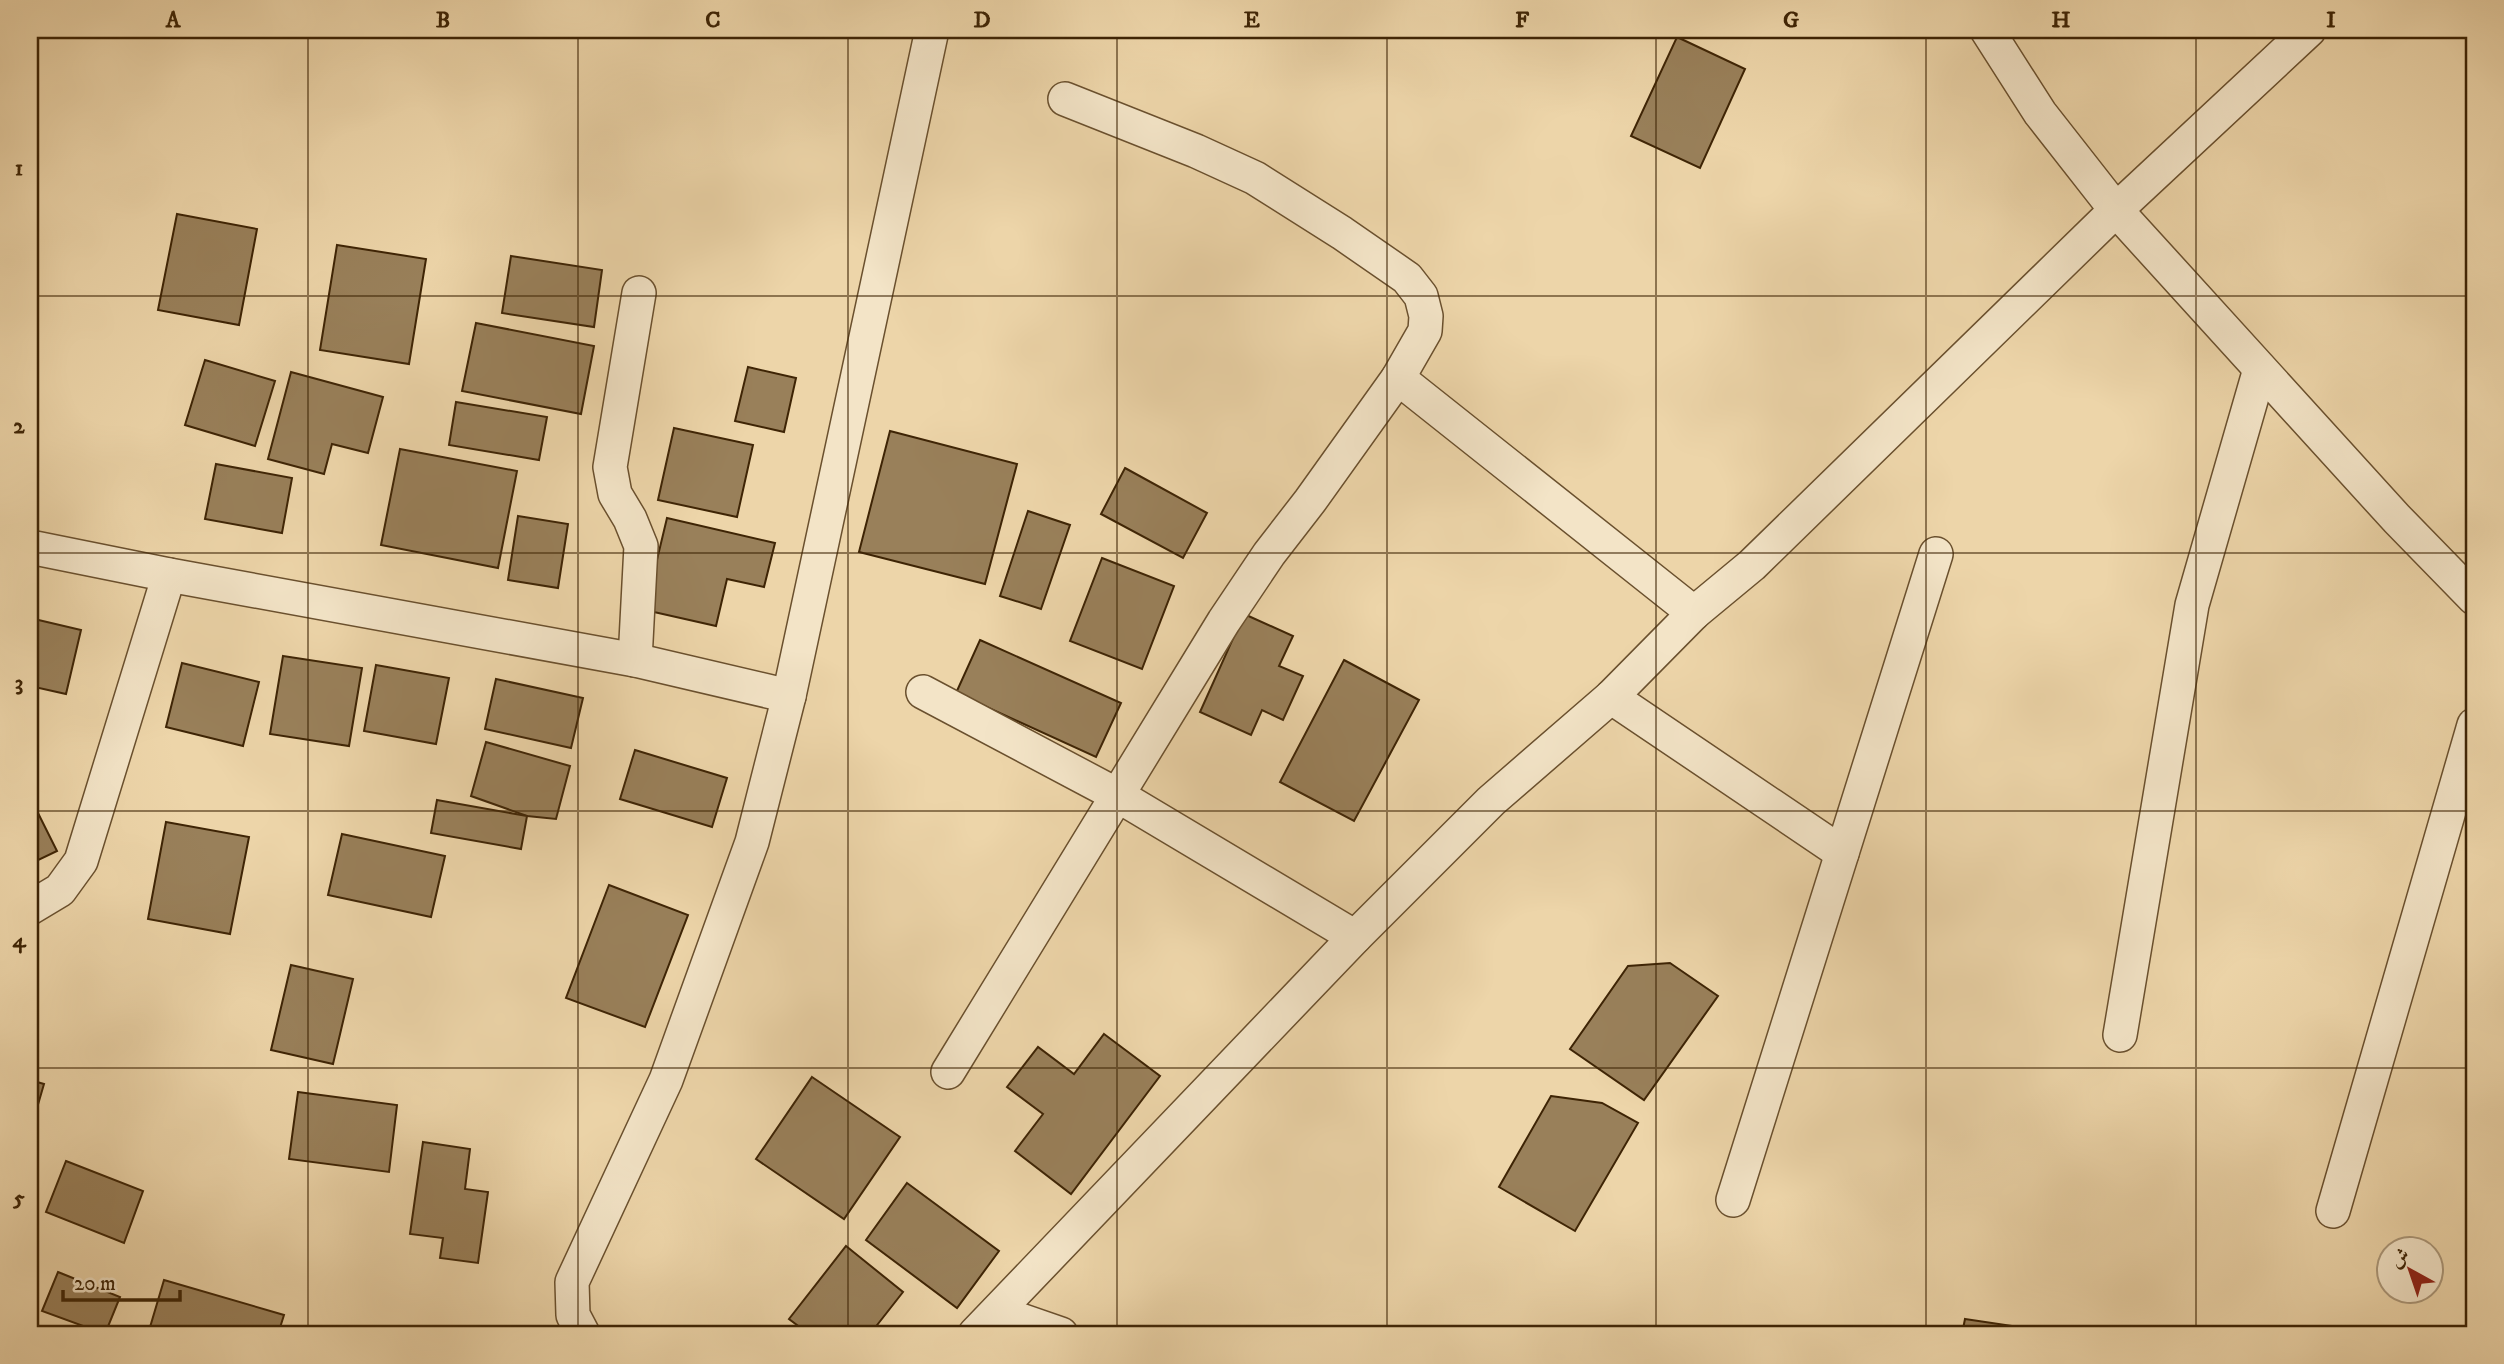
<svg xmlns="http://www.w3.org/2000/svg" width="2504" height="1364" font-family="'IM FELL DW Pica',Amiri,serif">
  <rect width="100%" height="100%" fill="#edd5a9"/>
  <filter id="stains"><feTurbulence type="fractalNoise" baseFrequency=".00286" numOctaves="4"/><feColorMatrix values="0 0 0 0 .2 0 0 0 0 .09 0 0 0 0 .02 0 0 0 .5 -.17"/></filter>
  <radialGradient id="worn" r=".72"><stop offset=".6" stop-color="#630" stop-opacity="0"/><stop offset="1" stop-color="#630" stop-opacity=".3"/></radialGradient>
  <g fill="#99805a" stroke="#3e2405" stroke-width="2">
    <polygon points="1677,37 1745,69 1700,168 1631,136"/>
    <polygon points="177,214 257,229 239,325 158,310"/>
    <polygon points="337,245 426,259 409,364 320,350"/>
    <polygon points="511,256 602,270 594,327 502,313"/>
    <polygon points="476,323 594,346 581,414 462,391"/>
    <polygon points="205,360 275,381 255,446 185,425"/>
    <polygon points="748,367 796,378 784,432 735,421"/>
    <polygon points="291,372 383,397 368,453 332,444 324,474 268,459"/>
    <polygon points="456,402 547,417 539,460 449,445"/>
    <polygon points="674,428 753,445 737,517 658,500"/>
    <polygon points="890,431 1017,464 985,584 859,552"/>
    <polygon points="400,449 517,471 498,568 381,545"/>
    <polygon points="216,464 292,478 282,533 205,519"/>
    <polygon points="1125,468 1207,513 1183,558 1101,514"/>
    <polygon points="1028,511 1070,525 1041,609 1000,596"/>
    <polygon points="518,516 568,524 558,588 508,580"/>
    <polygon points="667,518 775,543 764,587 727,579 716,626 645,610"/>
    <polygon points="1102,558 1174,586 1142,669 1070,641"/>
    <polygon points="1244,614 1293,636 1279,666 1303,676 1283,720 1262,710 1251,735 1200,712"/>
    <polygon points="30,618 81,630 66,694 30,686"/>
    <polygon points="980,640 1121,703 1096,757 956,693"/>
    <polygon points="283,656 362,668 349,746 270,734"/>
    <polygon points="1344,660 1419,700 1354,821 1280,782"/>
    <polygon points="182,663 259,682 243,746 166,727"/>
    <polygon points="376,665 449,678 436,744 364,731"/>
    <polygon points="496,679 583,698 571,748 485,729"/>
    <polygon points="486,742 570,766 556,819 527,816 471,796"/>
    <polygon points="635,750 727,778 712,827 620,799"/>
    <polygon points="437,800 527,816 521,849 431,833"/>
    <polygon points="32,801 57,851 30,864 30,802"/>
    <polygon points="166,822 249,837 230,934 148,919"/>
    <polygon points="342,834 445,856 431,917 328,895"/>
    <polygon points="609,885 688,915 645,1027 566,998"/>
    <polygon points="1670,963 1718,996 1644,1100 1570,1049 1628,966"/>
    <polygon points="291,965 353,979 333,1064 271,1050"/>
    <polygon points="1104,1034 1160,1076 1071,1194 1015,1151 1043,1114 1007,1087 1038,1047 1074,1074"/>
    <polygon points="812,1077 900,1137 844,1219 756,1159"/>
    <polygon points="30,1080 44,1084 30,1132"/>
    <polygon points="298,1092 397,1105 389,1172 289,1159"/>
    <polygon points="1551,1096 1602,1103 1638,1123 1575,1231 1499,1187"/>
    <polygon points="423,1142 470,1149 465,1189 488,1192 478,1263 440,1258 443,1238 410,1234"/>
    <polygon points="66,1161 143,1191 124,1243 46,1212"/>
    <polygon points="907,1183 999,1251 957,1308 866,1240"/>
    <polygon points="846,1246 903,1292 870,1334 809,1334 789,1319"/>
    <polygon points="58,1272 120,1297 105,1334 42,1311"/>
    <polygon points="164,1280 284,1315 278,1334 148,1334"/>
    <polygon points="1965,1319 2066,1334 1962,1334"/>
  </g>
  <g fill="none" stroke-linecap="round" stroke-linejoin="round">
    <defs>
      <g id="street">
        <polyline points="1987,30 2040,113 2116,210 2397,519 2474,598"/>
        <polyline points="1398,378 1694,613"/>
        <polyline points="30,547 169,575 635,660 789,696"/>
        <polyline points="635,660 641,546 630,519 615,494 610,467 639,293"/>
        <polyline points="923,692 1117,795 1355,937"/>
        <polyline points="1611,697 1842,853"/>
        <polyline points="30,908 60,890 81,861 169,575"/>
        <polyline points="2120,1035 2192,605 2260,369"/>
        <polyline points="948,1072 1224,621 1269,554 1310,501 1398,378 1425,331 1426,316 1421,296 1407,278 1342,233 1255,178 1196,151 1065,99"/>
        <polyline points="1733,1200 1936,554"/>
        <polyline points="2333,1211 2474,725"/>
        <polyline points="997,1312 1061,1334"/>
        <polyline points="583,1334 573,1315 572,1282 666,1080 752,842 789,696 932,30"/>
        <polyline points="975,1334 1355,937 1491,801 1611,697 1694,613 1752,565 2116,210 2309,30"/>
      </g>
    </defs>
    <use href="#street" stroke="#6a502e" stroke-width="36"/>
    <use href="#street" stroke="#f3e4c7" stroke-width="33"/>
  </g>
  <path fill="none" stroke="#3e2405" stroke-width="2" stroke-opacity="0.55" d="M308 30V1334M578 30V1334M848 30V1334M1117 30V1334M1387 30V1334M1656 30V1334M1926 30V1334M2196 30V1334M30 296H2474M30 553H2474M30 811H2474M30 1068H2474"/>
  <rect width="2504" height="1364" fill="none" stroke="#edd5a9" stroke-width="77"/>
  <g transform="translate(2410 1270) rotate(320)"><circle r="33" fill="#f3e4c7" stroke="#ab9779" stroke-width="2"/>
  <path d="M0-5L12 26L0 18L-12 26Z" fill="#8f2418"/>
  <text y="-10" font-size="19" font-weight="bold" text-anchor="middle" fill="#3e2405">ش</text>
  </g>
  <path d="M63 1290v10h117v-10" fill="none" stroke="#3e2405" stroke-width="3.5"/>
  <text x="74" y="1290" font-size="21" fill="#3e2405" stroke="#f3e4c7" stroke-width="5" paint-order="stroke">20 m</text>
  <rect x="38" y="38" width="2428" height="1288" fill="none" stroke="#3e2405" stroke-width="2.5"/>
  <g font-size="23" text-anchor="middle" font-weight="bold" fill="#3e2405">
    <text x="173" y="27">A</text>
    <text x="443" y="27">B</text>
    <text x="713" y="27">C</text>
    <text x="982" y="27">D</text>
    <text x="1252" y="27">E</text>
    <text x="1522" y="27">F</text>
    <text x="1791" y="27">G</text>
    <text x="2061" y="27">H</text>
    <text x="2331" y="27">I</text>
    <text x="19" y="175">1</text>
    <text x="19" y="433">2</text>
    <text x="19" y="690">3</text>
    <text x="19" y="947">4</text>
    <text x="19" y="1205">5</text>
  </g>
  <rect width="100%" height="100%" filter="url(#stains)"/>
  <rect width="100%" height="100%" fill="url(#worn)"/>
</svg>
